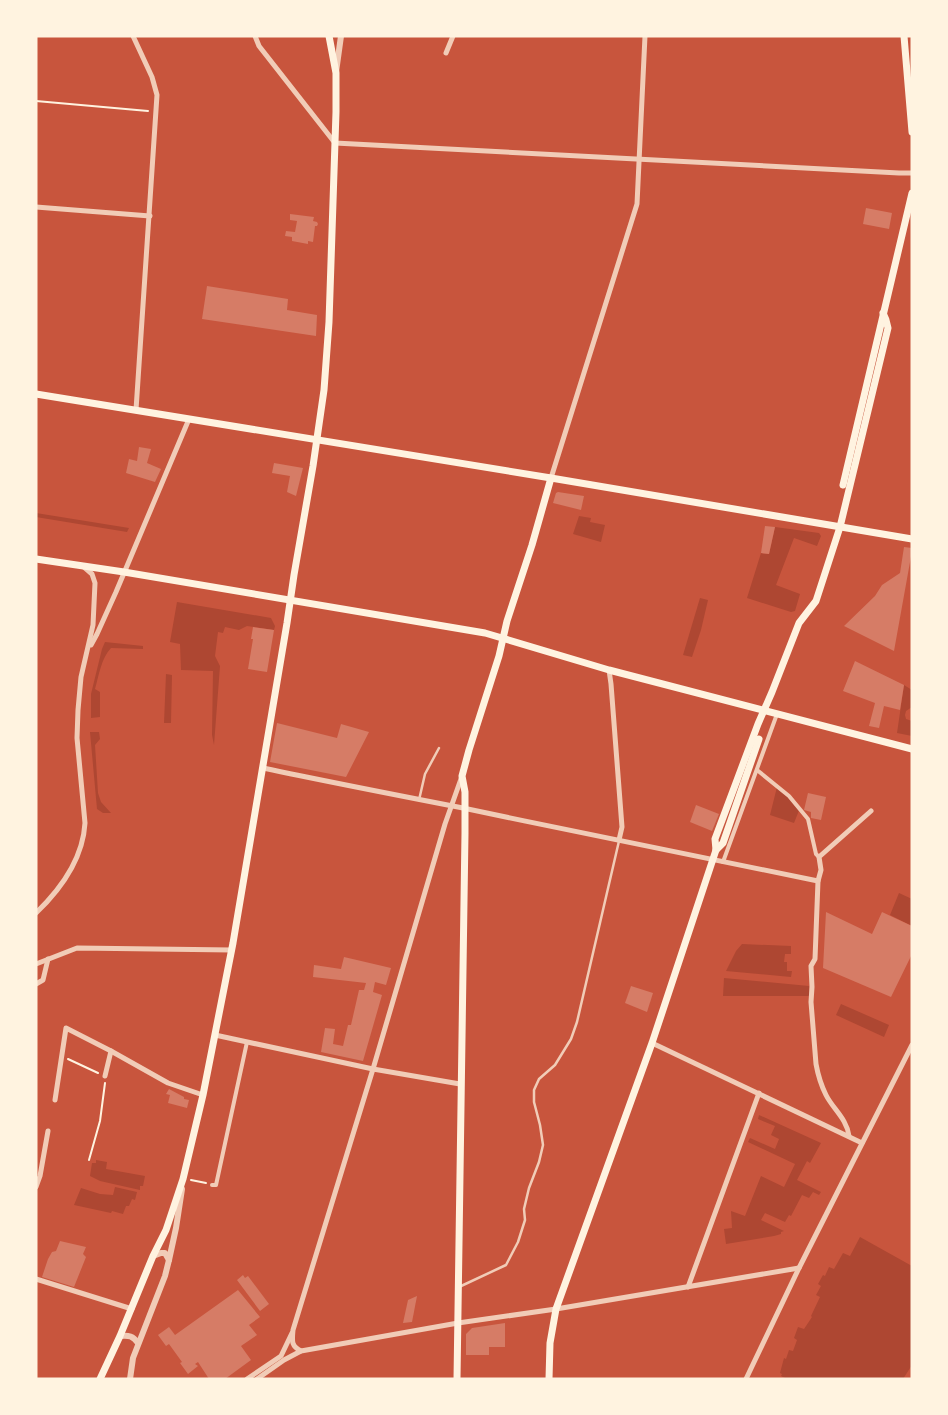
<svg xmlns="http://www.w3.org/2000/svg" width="948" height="1415" font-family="Literata,serif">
  <rect width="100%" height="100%" fill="#c8553d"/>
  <g fill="#ae4732">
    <polygon points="36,513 129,528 127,532 36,517"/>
    <polygon points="579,516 591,518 590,522 605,525 601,542 573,534"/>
    <polygon points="775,527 819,533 821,536 817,546 794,538 776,585 800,594 795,611 791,612 747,598 761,553 769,554"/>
    <polygon points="700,598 708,600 701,630 692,657 683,655"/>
    <polygon points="177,602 271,618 275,626 274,630 247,626 239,630 225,627 223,633 218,632 215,656 220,666 214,745 212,735 213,671 181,670 180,644 170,642"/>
    <path d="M105 642 143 646V649L111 648C101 659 99 675 95 689L100 692V717L91 718V694L102 649Z"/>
    <polygon points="166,674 172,675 171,723 164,723"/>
    <polygon points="904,685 912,690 912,707 906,711 905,715 906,719 912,721 912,736 897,733"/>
    <polygon points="90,732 99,732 100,739 95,745 98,793 101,802 111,813 103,813 97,809"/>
    <polygon points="777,787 800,808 794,823 770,815"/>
    <polygon points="899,893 912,899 912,926 890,915"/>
    <polygon points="742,944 791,946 791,954 785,954 784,962 787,962 787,971 792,971 791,977 726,971 736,951"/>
    <polygon points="724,978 809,986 809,996 723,996"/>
    <polygon points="841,1004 889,1025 884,1037 836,1015"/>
    <polygon points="759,1115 821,1143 810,1163 807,1161 797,1180 821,1192 819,1195 813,1192 809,1198 802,1195 791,1216 789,1215 785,1222 765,1213 761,1220 784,1231 781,1232 781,1234 774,1236 726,1244 724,1229 732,1228 731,1211 745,1216 761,1176 784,1187 795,1164 748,1142 750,1138 775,1149 779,1139 771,1135 775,1126 758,1119"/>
    <polygon points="96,1160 107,1162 106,1169 145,1176 143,1186 140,1186 140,1190 100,1181 90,1176 92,1163 96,1163"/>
    <polygon points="115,1187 137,1192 135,1200 132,1199 129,1206 126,1206 123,1214 112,1211 111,1213 74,1205 81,1188 100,1194 113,1195"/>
    <polygon points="860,1237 912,1266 912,1365 903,1379 787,1379 781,1376 782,1374 780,1373 784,1358 786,1359 789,1350 793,1351 797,1340 794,1338 798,1327 804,1329 812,1317 811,1316 820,1297 816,1295 821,1286 818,1284 823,1275 825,1276 829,1267 834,1269 843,1253 850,1256"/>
  </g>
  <g fill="#d67c66">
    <polygon points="866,208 892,213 889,229 863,224"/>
    <polygon points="290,214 314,217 313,221 317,222 318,224 317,226 315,226 313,242 308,241 308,244 292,241 292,237 285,236 286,231 295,232 297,221 290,220"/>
    <polygon points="207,286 288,299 287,310 317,315 316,336 202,319"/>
    <polygon points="139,447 151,449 147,463 161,469 155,482 126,473 129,459 137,461"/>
    <polygon points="274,463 303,468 296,496 287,492 290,476 272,473"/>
    <polygon points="558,492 584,496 581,510 553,503 556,493"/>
    <polygon points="765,526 775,527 769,554 761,553"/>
    <polygon points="904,547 912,548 912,551 894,651 844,626 875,596 882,585 900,573"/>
    <polygon points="253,627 274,630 267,672 248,669 253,639 251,639"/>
    <polygon points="855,661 904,685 900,710 884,706 879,728 869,726 875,703 843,691"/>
    <polygon points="277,723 337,738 341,724 369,732 346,777 270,762"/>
    <polygon points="808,793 826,797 821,820 811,818 811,812 804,810"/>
    <polygon points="696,805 719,814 712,831 690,822"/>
    <polygon points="826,912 872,934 882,912 912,926 912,954 891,997 823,968"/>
    <polygon points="344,957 391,968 386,985 375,982 373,992 382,995 363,1061 321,1052 325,1028 335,1029 333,1044 343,1046 348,1025 351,1025 359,990 364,990 366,983 313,977 314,965 341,969"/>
    <polygon points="631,986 653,993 647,1012 625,1003"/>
    <polygon points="169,1089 184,1097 184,1099 189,1100 187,1108 168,1103 170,1095 166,1094"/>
    <polygon points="60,1241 86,1247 83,1254 86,1257 74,1287 42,1277 48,1259 52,1252 56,1251"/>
    <polygon points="243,1275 245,1278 248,1276 269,1304 260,1311 237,1280"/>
    <polygon points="238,1290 260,1317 249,1325 257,1335 241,1346 251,1360 225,1379 209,1379 198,1362 195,1364 198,1366 188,1374 180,1363 182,1362 169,1344 166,1346 158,1335 169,1327 175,1335"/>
    <polygon points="417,1296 412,1322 403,1323 408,1300"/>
    <polygon points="505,1323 505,1347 489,1347 489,1355 466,1355 466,1334 472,1328"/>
  </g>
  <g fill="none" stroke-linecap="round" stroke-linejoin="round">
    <g stroke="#fff3e0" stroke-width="2">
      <polyline points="36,101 148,111"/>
      <polyline points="68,1059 98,1073"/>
      <polyline points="89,1160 100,1121 105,1083"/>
      <polyline points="191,1180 206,1183"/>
    </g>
    <g stroke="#f1ccb7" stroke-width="2.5">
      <polyline points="419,800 425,774 439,748"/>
      <polyline points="459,1287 506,1265 518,1242 525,1220 524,1209 529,1188 539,1162 543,1145 540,1125 534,1102 534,1090 539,1079 555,1065 571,1039 577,1022 619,841"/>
    </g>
    <g stroke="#f1ccb7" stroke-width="4">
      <polyline points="757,770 789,796 808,819 816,854 819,857"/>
      <polyline points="723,862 777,714"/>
      <polyline points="212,1185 216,1185 247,1042"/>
    </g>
    <g stroke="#f1ccb7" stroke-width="5">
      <polyline points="133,36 152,77 157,95 136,410"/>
      <polyline points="255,36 259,46 335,143 899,173 912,173"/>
      <polyline points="446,53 453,36"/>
      <polyline points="36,207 150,216"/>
      <polyline points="551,478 637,204 645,36"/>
      <polyline points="91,645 97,634 116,592 189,419"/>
      <polyline points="609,670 611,684 622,827 619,840"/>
      <path d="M263 768C329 782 396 795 463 808 581 833 699 857 818 881"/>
      <path d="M36 913C61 889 83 858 85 823L77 738 78 710 81 677 93 625 95 583 92 574 84 567"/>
      <polyline points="36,964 77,948 232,950"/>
      <polyline points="36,984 43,980 48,959"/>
      <polyline points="215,1035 373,1069 460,1084"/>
      <polyline points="652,1043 862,1143"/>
      <polyline points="105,1076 111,1051"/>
      <polyline points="55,1100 66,1028 111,1051 168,1083 203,1095"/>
      <path d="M849 1136C847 1119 833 1109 826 1095 821 1085 818 1075 816 1064L811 1002 812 987 811 966 815 959 818 881 821 870 819 857 871 811"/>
      <polyline points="36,1187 40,1176 48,1131"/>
      <polyline points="36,1279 132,1309"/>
      <polyline points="688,1287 759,1093"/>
      <path d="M301 1351C291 1346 292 1341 293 1330L373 1069 445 824 462 776"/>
      <polyline points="247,1379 281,1356 292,1333"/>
      <polyline points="257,1379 284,1360 301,1351 458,1323 556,1309 799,1268"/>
      <polyline points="746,1379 799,1268 912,1045"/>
    </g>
    <g stroke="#f1ccb7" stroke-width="6">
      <polyline points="336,72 341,36"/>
      <polyline points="153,1256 161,1253 165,1253 169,1260"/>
      <path d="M120 1336C129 1335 133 1336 138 1343"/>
      <polyline points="130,1379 133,1358 165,1276 169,1260 176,1228 182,1189"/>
    </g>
    <g stroke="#fff3e0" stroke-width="7">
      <polyline points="904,36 912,132"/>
      <polyline points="36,394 551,478 912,539"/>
      <polyline points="843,485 912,193"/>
      <polyline points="36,559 124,572 485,633 609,670 912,749"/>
      <polyline points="716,850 723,843 759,739"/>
      <polyline points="100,1379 120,1336 153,1256 166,1230 183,1179 203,1095 233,943 287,623 294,575 313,466 324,390 329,322 336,112 336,73 329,36"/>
      <polyline points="457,1379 465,833 465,792 462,776 469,750 499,656 507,621 532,545 551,478"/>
      <polyline points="549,1379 550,1343 556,1309 652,1043 716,850 715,839 758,724 772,692 799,623 816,601 840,527 888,328 886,320 883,313"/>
    </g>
  </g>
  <rect width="948" height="1415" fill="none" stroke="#fff3e0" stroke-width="75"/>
</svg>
